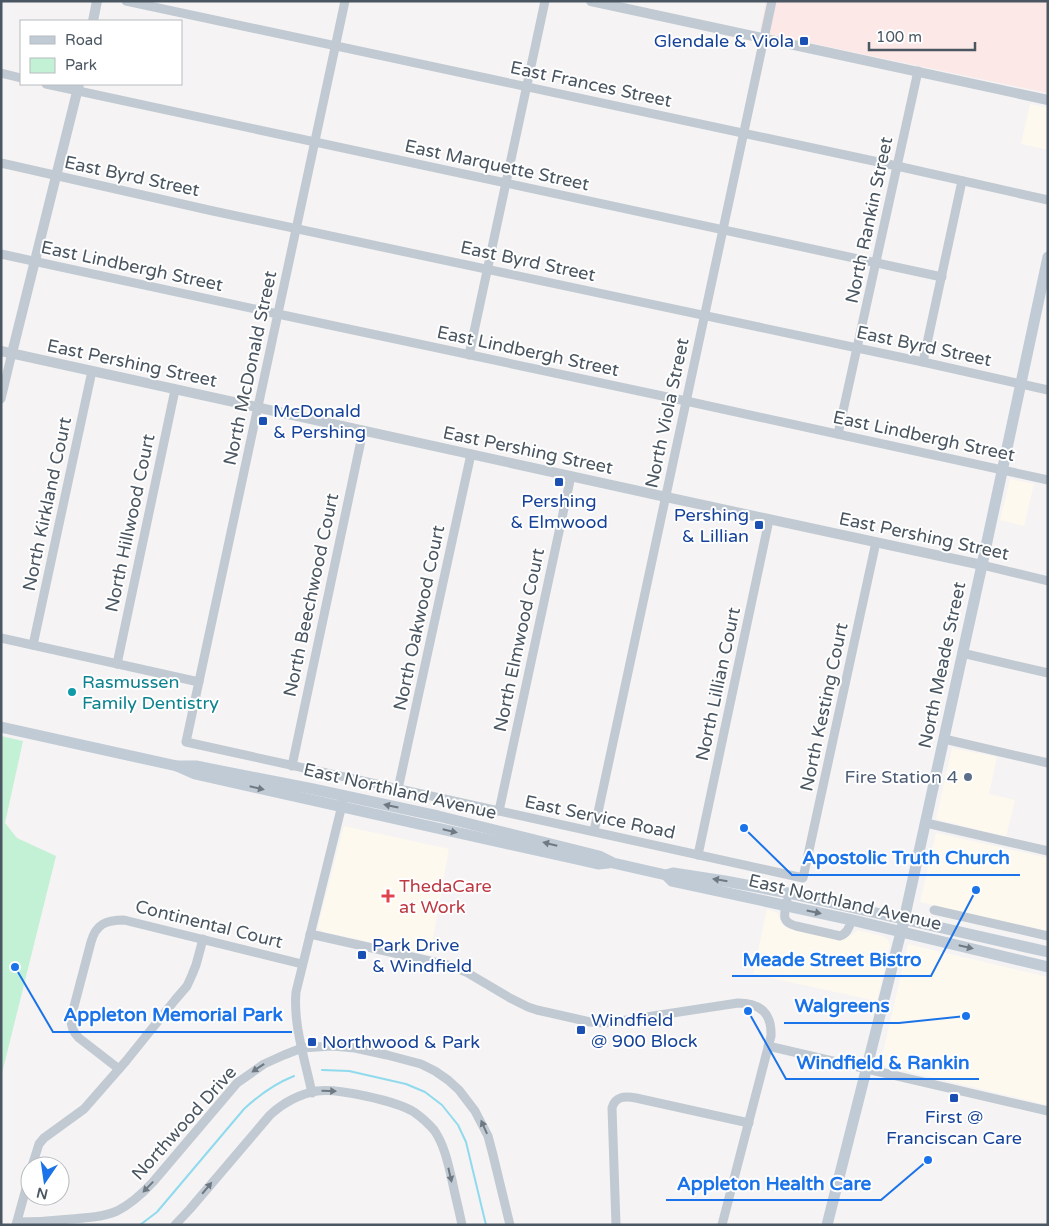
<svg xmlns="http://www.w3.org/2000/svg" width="1049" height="1226" font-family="'Varela Round',sans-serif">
  <rect width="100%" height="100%" fill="#f5f3f3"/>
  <g fill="#fdf9ef">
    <polygon points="1030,104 1048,108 1048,150 1021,144"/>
    <polygon points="1010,479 1034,484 1024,526 1000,520"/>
    <polygon points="952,748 997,757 989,794 1015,800 1006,837 936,819"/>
    <polygon points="344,826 449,849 430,955 324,932 318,929 318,926"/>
    <polygon points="936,833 1048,858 1048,932 920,902"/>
    <polygon points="767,909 777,913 783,925 789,929 840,940 848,937 858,930 885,937 888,940 890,945 877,1001 753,974"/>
    <polygon points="908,944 1048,977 1048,1105 880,1065"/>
  </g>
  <polygon fill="#fce8e6" points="766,1 1048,1 1048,93 777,36 760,30"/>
  <polygon fill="#c3f1d5" points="1,736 23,741 5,823 17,838 56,856 1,1077"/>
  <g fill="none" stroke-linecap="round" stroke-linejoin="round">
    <g stroke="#90daee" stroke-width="2">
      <polyline points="322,1070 349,1071 406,1084 425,1092 442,1105 458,1125 466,1142 486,1225"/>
      <path d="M140 1225 157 1212 244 1109C259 1095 274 1084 294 1076"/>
    </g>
    <g stroke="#c1cad2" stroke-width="9">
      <polyline points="126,1 897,166 1048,200"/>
      <polyline points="345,1 186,742 803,878 876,542"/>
      <polyline points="1,73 21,78"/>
      <polyline points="46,84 942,277"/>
      <polyline points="1,163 213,211 923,362 1048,390"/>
      <polyline points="1,254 278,314 686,401 1048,480"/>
      <polyline points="469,355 545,1"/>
      <polyline points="923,362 962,181"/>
      <polyline points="1,399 12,353"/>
      <polyline points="838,434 918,71"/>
      <polyline points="982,565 1048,581"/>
      <polyline points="1,638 199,682"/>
      <polyline points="33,645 92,371"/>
      <polyline points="962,653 1048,673"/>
      <polyline points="117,664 175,390"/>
      <polyline points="944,739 1048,763"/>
      <polyline points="292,766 363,431"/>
      <polyline points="398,789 471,454"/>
      <polyline points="499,811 571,476"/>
      <polyline points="926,823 1048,851"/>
      <polyline points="594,831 772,1"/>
      <polyline points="698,855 769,520"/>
      <path d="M787 901C784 915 781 922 796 926L840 936C847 934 849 927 852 920"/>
      <polyline points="934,910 1048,936"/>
      <path d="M310 934 452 966 466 972 510 998 528 1007 537 1010 590 1022 605 1023 627 1020 738 1003C760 1003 772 1013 771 1036L722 1225"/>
      <polyline points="768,1046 1048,1111"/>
      <path d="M119 1069 79 1038C73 1032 71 1027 71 1018L91 942C96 924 106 920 124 920L302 964"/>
      <path d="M312 1093C305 1060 293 1024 296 992L343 801"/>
      <polyline points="32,1166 39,1144 44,1138 84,1109 126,1061 175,1000 187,986 192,975 196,965 203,939"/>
      <path d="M17 1222C35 1222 53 1221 71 1219 86 1218 103 1217 117 1211 131 1204 142 1194 153 1182L237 1083 264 1064 284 1055 302 1048 332 1046 355 1048 387 1055 421 1064 435 1071 448 1080 459 1090 475 1111 488 1136 493 1155 510 1225"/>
      <polyline points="16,1225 30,1174"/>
      <path d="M175 1225 190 1209 270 1115C283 1103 300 1094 317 1091 338 1088 396 1101 414 1112 421 1117 428 1123 434 1130 444 1144 448 1163 452 1180 455 1195 459 1210 462 1225"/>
      <path d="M616 1225 612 1108C615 1096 625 1096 636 1098L749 1123"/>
    </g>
    <g stroke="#c1cad2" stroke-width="10">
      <polyline points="591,1 1048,100"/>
      <polyline points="93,21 97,1"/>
      <polyline points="1,351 666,497 982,565"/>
      <polyline points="12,353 79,84"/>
    </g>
    <g stroke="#c1cbd6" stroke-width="11">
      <polyline points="1,727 177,766 195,774 576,859 598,864 608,863"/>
      <polyline points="177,766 196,766 313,789 438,816 571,849 599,856 613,863 666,875 673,873 725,881 788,893 1048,952"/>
      <polyline points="666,875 672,881 852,920 1048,967"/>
      <polyline points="827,1225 904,920 982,565 1048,257"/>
    </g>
  </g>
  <defs><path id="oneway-solid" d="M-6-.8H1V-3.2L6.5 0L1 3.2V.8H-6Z" transform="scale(1.25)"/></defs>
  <g fill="#6e7984">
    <use href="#oneway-solid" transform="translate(257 788) rotate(13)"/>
    <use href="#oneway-solid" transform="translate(391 806) rotate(-168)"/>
    <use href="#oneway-solid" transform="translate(450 831) rotate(13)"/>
    <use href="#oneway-solid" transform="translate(550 844) rotate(-166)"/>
    <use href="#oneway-solid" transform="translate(720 880) rotate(-171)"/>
    <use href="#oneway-solid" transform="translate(814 912) rotate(12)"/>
    <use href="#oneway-solid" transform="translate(966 947) rotate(13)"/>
  </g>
  <g fill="#6e7983">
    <use href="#oneway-solid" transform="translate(258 1068) rotate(146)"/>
    <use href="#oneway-solid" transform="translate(329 1091) rotate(2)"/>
    <use href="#oneway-solid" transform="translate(484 1127) rotate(-114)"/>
    <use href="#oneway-solid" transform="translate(450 1175) rotate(77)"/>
    <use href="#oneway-solid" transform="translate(148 1187) rotate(134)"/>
    <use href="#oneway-solid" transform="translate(207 1188) rotate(-50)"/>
  </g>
  <g fill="#1a4fb4" stroke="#fff" stroke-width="2">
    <rect x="799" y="36" width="10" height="10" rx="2.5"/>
    <rect x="258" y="416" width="10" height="10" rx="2.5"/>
    <rect x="554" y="477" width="10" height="10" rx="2.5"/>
    <rect x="754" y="520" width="10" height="10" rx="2.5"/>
    <rect x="357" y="950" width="10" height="10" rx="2.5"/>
    <rect x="576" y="1025" width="10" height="10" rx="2.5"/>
    <rect x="307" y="1037" width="10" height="10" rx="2.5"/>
    <rect x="949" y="1093" width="10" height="10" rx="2.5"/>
  </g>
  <circle fill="#0f9aa8" stroke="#fff" stroke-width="2" cx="72" cy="692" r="5"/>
  <circle fill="#5c6f8a" stroke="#fff" stroke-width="2" cx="968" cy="777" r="5"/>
  <path fill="#e0444e" stroke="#fff" stroke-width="2" d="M385.5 888.5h5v5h5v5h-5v5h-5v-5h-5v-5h5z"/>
  <g text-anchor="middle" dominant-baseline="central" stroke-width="4" stroke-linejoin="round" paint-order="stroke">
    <g font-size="18" fill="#164399" stroke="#fff" text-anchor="start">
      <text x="794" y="41" text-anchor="end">Glendale &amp; Viola</text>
      <text x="273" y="411">McDonald<tspan x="273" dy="21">&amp; Pershing</tspan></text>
      <text x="559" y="501" text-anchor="middle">Pershing<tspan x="559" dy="21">&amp; Elmwood</tspan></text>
      <text x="749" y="515" text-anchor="end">Pershing<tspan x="749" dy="21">&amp; Lillian</tspan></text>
      <text x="372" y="945">Park Drive<tspan x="372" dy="21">&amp; Windfield</tspan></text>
      <text x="591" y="1020">Windfield<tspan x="591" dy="21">@ 900 Block</tspan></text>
      <text x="322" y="1042">Northwood &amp; Park</text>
      <text x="954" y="1117" text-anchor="middle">First @<tspan x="954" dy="21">Franciscan Care</tspan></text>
    </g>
    <g font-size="18" fill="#4a5661" stroke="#fff">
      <text transform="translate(591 84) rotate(12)">East Frances Street</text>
      <text transform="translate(497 165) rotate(12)">East Marquette Street</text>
      <text transform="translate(132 176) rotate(12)">East Byrd Street</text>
      <text transform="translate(869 220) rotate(-78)">North Rankin Street</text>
      <text transform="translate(528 261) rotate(12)">East Byrd Street</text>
      <text transform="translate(132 266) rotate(12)">East Lindbergh Street</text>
      <text transform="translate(924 346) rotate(12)">East Byrd Street</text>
      <text transform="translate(528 351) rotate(12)">East Lindbergh Street</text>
      <text transform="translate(132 363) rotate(12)">East Pershing Street</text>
      <text transform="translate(250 368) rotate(-78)">North McDonald Street</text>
      <text transform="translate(667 413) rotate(-78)">North Viola Street</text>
      <text transform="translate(924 436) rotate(12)">East Lindbergh Street</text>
      <text transform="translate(528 450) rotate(12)">East Pershing Street</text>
      <text transform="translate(47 504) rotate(-78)">North Kirkland Court</text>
      <text transform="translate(130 523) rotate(-78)">North Hillwood Court</text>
      <text transform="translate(924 536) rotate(12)">East Pershing Street</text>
      <text transform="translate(311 595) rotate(-78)">North Beechwood Court</text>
      <text transform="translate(419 618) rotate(-78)">North Oakwood Court</text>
      <text transform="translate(519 640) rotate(-78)">North Elmwood Court</text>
      <text transform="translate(942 665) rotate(-78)">North Meade Street</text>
      <text transform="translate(718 684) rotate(-78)">North Lillian Court</text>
      <text transform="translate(824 707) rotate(-78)">North Kesting Court</text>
      <text transform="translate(400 791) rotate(13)">East Northland Avenue</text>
      <text transform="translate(600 817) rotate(12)">East Service Road</text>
      <text transform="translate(845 902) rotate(13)">East Northland Avenue</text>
      <text transform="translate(209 924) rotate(14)">Continental Court</text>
      <text transform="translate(184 1123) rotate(-48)">Northwood Drive</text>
    </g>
    <g font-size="18" fill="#0d838f" stroke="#fff" text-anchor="start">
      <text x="82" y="682">Rasmussen<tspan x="82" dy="21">Family Dentistry</tspan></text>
    </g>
    <g font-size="18" fill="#4e5e75" stroke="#fff" text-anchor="end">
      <text x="958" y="777">Fire Station 4</text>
    </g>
    <g font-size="18" fill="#be3a42" stroke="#fff" text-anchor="start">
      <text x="399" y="886">ThedaCare<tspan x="399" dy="21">at Work</tspan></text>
    </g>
  </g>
  <path fill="none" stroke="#1a73e8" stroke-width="2" d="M744 828L792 875H1020M976 890L931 976H732M966 1016L899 1023H784M15 967L53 1032H292M748 1011L786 1079H979M928 1160L881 1200H666"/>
  <g fill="#1a73e8" stroke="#fff" stroke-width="2">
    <circle cx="744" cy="828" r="5"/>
    <circle cx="976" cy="890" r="5"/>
    <circle cx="966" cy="1016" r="5"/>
    <circle cx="15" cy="967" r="5"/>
    <circle cx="748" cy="1011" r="5"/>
    <circle cx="928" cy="1160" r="5"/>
  </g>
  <g font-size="19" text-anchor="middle" font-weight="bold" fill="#1a73e8" stroke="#fff" stroke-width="4" stroke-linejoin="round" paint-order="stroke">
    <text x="906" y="864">Apostolic Truth Church</text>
    <text x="832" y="966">Meade Street Bistro</text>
    <text x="842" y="1012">Walgreens</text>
    <text x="173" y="1021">Appleton Memorial Park</text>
    <text x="883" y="1069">Windfield &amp; Rankin</text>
    <text x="774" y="1190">Appleton Health Care</text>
  </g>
  <rect width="1049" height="1226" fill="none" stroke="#4a5661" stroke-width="5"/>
  <rect x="20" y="20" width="162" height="65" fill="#ffffff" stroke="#b7bbc0"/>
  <rect x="30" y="36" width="25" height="8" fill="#c1cbd6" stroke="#b7bbc0"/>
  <text x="65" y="45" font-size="15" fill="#4a5661">Road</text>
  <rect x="30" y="58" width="25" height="15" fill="#c3f1d5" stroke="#b7bbc0"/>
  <text x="65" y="70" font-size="15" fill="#4a5661">Park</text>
  <g transform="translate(45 1181) rotate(193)"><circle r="24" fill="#ffffff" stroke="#b7bbc0"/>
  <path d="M0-4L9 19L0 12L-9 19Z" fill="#1a73e8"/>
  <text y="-8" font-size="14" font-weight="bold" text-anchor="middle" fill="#4a5661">N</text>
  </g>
  <path d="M869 42v8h106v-8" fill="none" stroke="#4a5661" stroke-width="2.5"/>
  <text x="876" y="42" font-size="15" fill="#4a5661" stroke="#ffffff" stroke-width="4" paint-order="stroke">100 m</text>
</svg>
